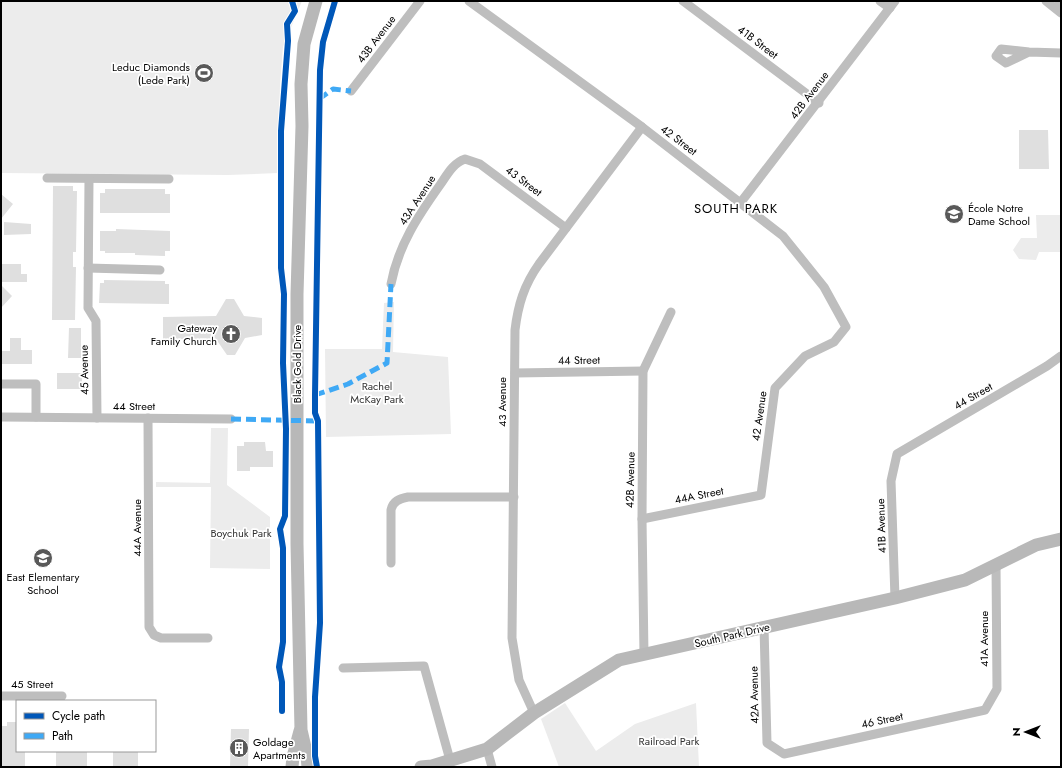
<svg xmlns="http://www.w3.org/2000/svg" width="1062" height="768" font-family="Jost,sans-serif">
  <rect width="100%" height="100%" fill="#fff"/>
  <g fill="#ececec">
    <polygon points="1,1 302,1 283,47 280,85 278,173 228,175 1,173"/>
    <polygon points="1036,215 1061,215 1061,252 1039,252 1036,260 1019,259 1013,250 1021,238 1037,238"/>
    <polygon points="394,302 393,352 448,357 451,434 326,437 325,349 382,349 384,303"/>
    <polygon points="211,428 228,428 227,485 270,517 270,569 210,568 211,487 156,487 156,482 210,483"/>
    <polygon points="565,703 596,751 635,724 696,703 699,767 559,767 541,719"/>
  </g>
  <g fill="#dfdfdf">
    <polygon points="1019,130 1048,130 1049,169 1019,169"/>
    <polygon points="53,186 73,186 73,191 77,191 76,252 73,252 73,267 76,267 75,320 52,320"/>
    <polygon points="105,189 165,189 165,194 170,194 170,213 100,213 100,193 105,193"/>
    <polygon points="1,194 13,204 1,219"/>
    <polygon points="4,222 31,224 31,234 4,235"/>
    <polygon points="116,229 170,231 170,251 165,251 165,256 135,255 135,253 105,253 105,251 100,251 100,231 116,231"/>
    <polygon points="1,264 21,264 21,274 27,274 27,282 1,282"/>
    <polygon points="104,280 165,281 165,284 169,284 169,304 99,303 100,283 104,283"/>
    <polygon points="1,285 12,296 1,308"/>
    <polygon points="226,299 234,299 244,316 262,318 262,335 245,338 235,355 227,355 216,339 163,339 163,317 216,316"/>
    <polygon points="69,328 81,328 81,358 68,358"/>
    <polygon points="10,338 21,338 21,350 32,350 32,364 1,364 1,351 10,351"/>
    <rect x="57" y="373" width="25" height="16"/>
    <polygon points="244,442 265,442 266,451 273,451 273,467 250,467 250,471 237,471 237,446 244,446"/>
    <polygon points="7,722 17,722 17,751 25,751 25,767 1,767 1,726 7,726"/>
    <polygon points="231,729 249,729 248,767 230,767"/>
    <rect x="56" y="751" width="31" height="16"/>
    <rect x="113" y="751" width="25" height="16"/>
  </g>
  <g fill="none" stroke-linecap="round" stroke-linejoin="round">
    <g stroke="#bebebe" stroke-width="9">
      <polyline points="469,1 642,127 783,236 824,287 846,327 834,342 805,356 775,388 761,495 642,519"/>
      <polyline points="683,1 819,103"/>
      <polyline points="880,1 890,8"/>
      <polyline points="1046,1 1061,13"/>
      <polyline points="1059,1 1061,8"/>
      <polyline points="1029,52 1006,63 996,56 1001,49 1029,52 1061,53"/>
      <polyline points="351,91 420,1"/>
      <polyline points="47,178 169,179"/>
      <polyline points="89,179 88,308 96,321 97,418"/>
      <polyline points="741,202 895,1"/>
      <polyline points="88,268 160,270"/>
      <path d="M391 284C398 246 418 216 440 185 447 175 453 163 465 159L480 164 566 228"/>
      <polyline points="515,373 643,371"/>
      <polyline points="1,384 36,384 36,417"/>
      <polyline points="1,417 231,419"/>
      <polyline points="148,418 149,627 154,635 161,638 208,638"/>
      <path d="M391 563V510C393 501 399 499 408 497H514"/>
      <polyline points="895,598 891,481 897,454 1047,366 1061,356"/>
      <polyline points="764,627 767,743 784,754 985,710 997,689 996,564"/>
      <polyline points="644,655 642,519 643,371 671,312"/>
      <polyline points="343,668 424,666 450,760"/>
      <polyline points="1,696 62,696"/>
      <path d="M534 713 519 680 512 638 515 330C518 305 524 285 539 264L642 127"/>
      <polyline points="487,749 492,767"/>
    </g>
    <g stroke="#b8b8b8" stroke-width="13">
      <polyline points="292,767 293,757 300,731"/>
      <polyline points="308,767 307,756 301,730 297,544 297,294 302,126 301,84 304,44 316,1"/>
      <polyline points="421,767 432,766 487,749 534,713 619,660 895,598 965,580 1036,545 1061,539"/>
    </g>
    <g stroke="#3fa9f5" stroke-width="5" stroke-dasharray="10 5" stroke-linecap="butt">
      <polyline points="319,99 333,89 351,91"/>
      <polyline points="315,395 348,384 387,363 391,284"/>
      <polyline points="231,419 318,421"/>
    </g>
    <defs>
      <g id="cycleway">
        <polyline points="282,711 282,682 279,667 283,642 283,548 280,529 285,516 286,429 283,363 284,294 281,268 281,131 288,41 287,24 295,11 292,1"/>
        <polyline points="317,767 315,756 315,697 320,623 318,421 315,413 315,395 320,70 323,42 335,1"/>
      </g>
    </defs>
    <use href="#cycleway" stroke="#fff" stroke-width="8"/>
    <use href="#cycleway" stroke="#0057b8" stroke-width="6"/>
  </g>
  <defs>
    <symbol id="stadium-disc" viewBox="-11 -11 22 22"><circle r="9.5" fill="#595959" stroke="#fff"/><path d="M0-5a6.5 5 0 1 0 0 10a6.5 5 0 1 0 0-10ZM-3.5-1.8h7v3.6h-7Z" fill="#fff"/></symbol>
    <symbol id="school-disc" viewBox="-11 -11 22 22"><circle r="9.5" fill="#595959" stroke="#fff"/><path d="M0-5L7-2L0 1L-7-2ZM-4 1L0 2.5L4 1V4Q0 6-4 4Z" fill="#fff"/></symbol>
    <symbol id="church-disc" viewBox="-11 -11 22 22"><circle r="9.5" fill="#595959" stroke="#fff"/><path d="M-1.2-6h2.4v3.5h3.3v2.4h-3.3V6h-2.4V-.1h-3.3v-2.4h3.3Z" fill="#fff"/></symbol>
    <symbol id="building-disc" viewBox="-11 -11 22 22"><circle r="9.5" fill="#595959" stroke="#fff"/><path d="M-4-6H4V6H1V3H-1V6H-4ZM-2.5-4.3h1.7v1.8h-1.7ZM.8-4.3h1.7v1.8H.8ZM-2.5-1h1.7V.8h-1.7ZM.8-1h1.7V.8H.8Z" fill="#fff"/></symbol>
  </defs>
  <g fill-rule="evenodd">
    <use href="#stadium-disc" x="193" y="62" width="22" height="22"/>
    <use href="#school-disc" x="943" y="203" width="22" height="22"/>
    <use href="#church-disc" x="220" y="323" width="22" height="22"/>
    <use href="#school-disc" x="32" y="547" width="22" height="22"/>
    <use href="#building-disc" x="228" y="737" width="22" height="22"/>
  </g>
  <g text-anchor="middle" dominant-baseline="central" stroke-width="3.5" stroke-linejoin="round" paint-order="stroke">
    <g font-size="11" fill="#000" stroke="#fff">
      <text transform="translate(376 39) rotate(-53)">43B Avenue</text>
      <text transform="translate(758 42) rotate(37)">41B Street</text>
      <text transform="translate(809 95) rotate(-53)">42B Avenue</text>
      <text transform="translate(679 140) rotate(37)">42 Street</text>
      <text transform="translate(524 181) rotate(37)">43 Street</text>
      <text transform="translate(417 200) rotate(-57)">43A Avenue</text>
      <text transform="translate(579 360) rotate(-1)">44 Street</text>
      <text transform="translate(297 364) rotate(-90)">Black Gold Drive</text>
      <text transform="translate(84 370) rotate(-91)">45 Avenue</text>
      <text transform="translate(973 396) rotate(-30)">44 Street</text>
      <text transform="translate(502 402) rotate(-90)">43 Avenue</text>
      <text x="134" y="406">44 Street</text>
      <text transform="translate(759 416) rotate(-82)">42 Avenue</text>
      <text transform="translate(630 480) rotate(-89)">42B Avenue</text>
      <text transform="translate(699 495) rotate(-11)">44A Street</text>
      <text transform="translate(881 526) rotate(-92)">41B Avenue</text>
      <text transform="translate(137 528) rotate(-90)">44A Avenue</text>
      <text transform="translate(732 635) rotate(-13)">South Park Drive</text>
      <text transform="translate(984 639) rotate(-90)">41A Avenue</text>
      <text x="32" y="684">45 Street</text>
      <text transform="translate(754 695) rotate(-91)">42A Avenue</text>
      <text transform="translate(882 720) rotate(-12)">46 Street</text>
    </g>
    <g font-size="11" fill="#000" stroke="#fff" text-anchor="end">
      <text x="190" y="67">Leduc Diamonds<tspan x="190" dy="13">(Lede Park)</tspan></text>
      <text x="968" y="208" text-anchor="start">École Notre<tspan x="968" dy="13">Dame School</tspan></text>
      <text x="217" y="328">Gateway<tspan x="217" dy="13">Family Church</tspan></text>
      <text x="43" y="577" text-anchor="middle">East Elementary<tspan x="43" dy="13">School</tspan></text>
      <text x="253" y="742" text-anchor="start">Goldage<tspan x="253" dy="13">Apartments</tspan></text>
    </g>
    <g font-size="11" fill="#333" stroke="#fff">
      <text x="377" y="386">Rachel<tspan x="377" dy="13">McKay Park</tspan></text>
      <text x="241" y="533">Boychuk Park</text>
      <text x="669" y="741">Railroad Park</text>
    </g>
    <g font-size="13" letter-spacing="1" fill="#000" stroke="#fff">
      <text x="736" y="208">SOUTH PARK</text>
    </g>
  </g>
  <rect width="1062" height="768" fill="none" stroke="#000000" stroke-width="4"/>
  <rect x="16" y="700" width="140" height="52" fill="#ffffff" stroke="#999999"/>
  <rect x="24" y="713" width="20" height="6" fill="#0057b8" stroke="#999999"/>
  <text x="52" y="720" font-size="12" fill="#000000">Cycle path</text>
  <rect x="24" y="733" width="20" height="6" fill="#3fa9f5" stroke="#999999"/>
  <text x="52" y="740" font-size="12" fill="#000000">Path</text>
  <g transform="translate(1026 732) rotate(270)" stroke="#ffffff" stroke-width="3" paint-order="stroke">
  <path d="M0-3L7 15L0 10L-7 15Z" fill="#000000"/>
  <text y="-6" font-size="11" font-weight="bold" text-anchor="middle" fill="#000000">N</text>
  </g>
</svg>
